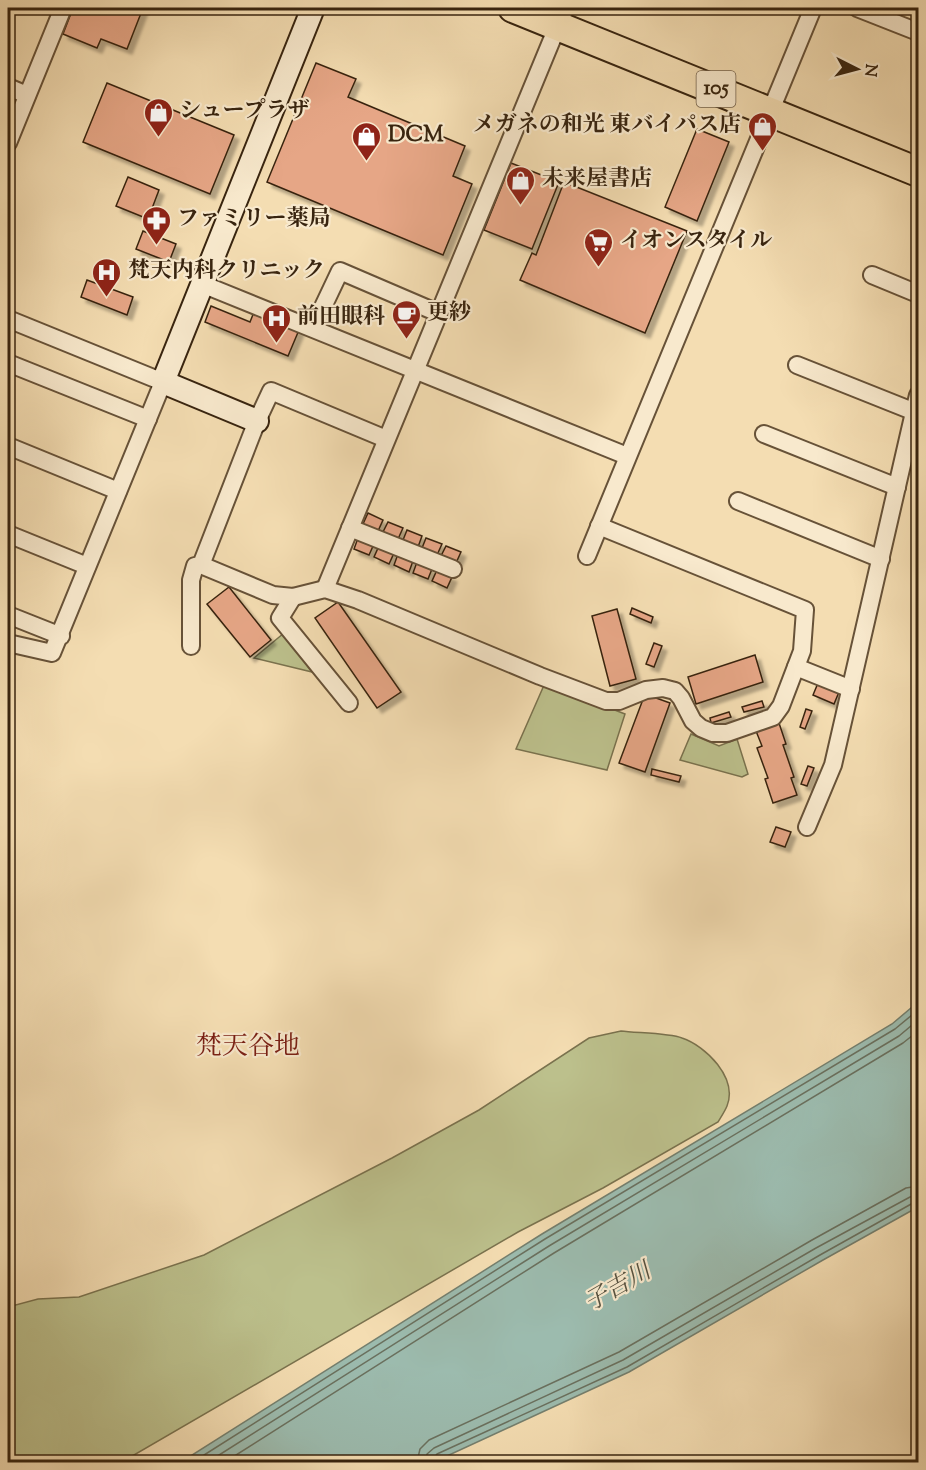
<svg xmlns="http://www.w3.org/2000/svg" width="926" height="1470" font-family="'Sorts Mill Goudy','Noto Serif JP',serif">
  <defs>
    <filter id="shadow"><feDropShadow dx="5" dy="5" stdDeviation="1.5" flood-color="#0004"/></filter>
  </defs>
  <rect width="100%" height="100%" fill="#f4ddb2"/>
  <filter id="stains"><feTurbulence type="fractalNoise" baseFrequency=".00333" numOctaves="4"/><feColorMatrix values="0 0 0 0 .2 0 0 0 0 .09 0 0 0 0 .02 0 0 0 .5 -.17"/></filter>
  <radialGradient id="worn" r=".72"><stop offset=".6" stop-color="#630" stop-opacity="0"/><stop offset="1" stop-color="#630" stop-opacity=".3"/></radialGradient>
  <g fill="#bcc08c" stroke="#7a724e" stroke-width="1.5">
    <polygon points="284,633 312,672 254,658"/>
    <polygon points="545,683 625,714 607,770 516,749"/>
    <polygon points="691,734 719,746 737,739 748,774 742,777 680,760"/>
    <path d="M621 1031C636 1033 669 1033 682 1038 706 1046 738 1078 727 1106 725 1111 721 1117 718 1122L603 1188 518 1232 122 1462H8V1307L38 1299 79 1297 204 1255 392 1158 479 1110 589 1038Z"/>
  </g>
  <polygon fill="#9cbbae" stroke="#747f6e" stroke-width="1.5" points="918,1002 918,1207 823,1260 629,1372 434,1462 181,1462 542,1234 892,1024"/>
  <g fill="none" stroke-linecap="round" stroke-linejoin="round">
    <g stroke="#6a705e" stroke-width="1.5">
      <polyline points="193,1462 545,1239 895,1029 918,1010"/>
      <polyline points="208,1462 549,1246 899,1036 918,1020"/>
      <polyline points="225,1462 554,1253 903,1043 918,1031"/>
      <polyline points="417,1462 420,1449 429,1440 619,1352 812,1240 906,1188 918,1186"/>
      <polyline points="426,1462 427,1454 434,1448 623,1360 816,1248 910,1197 918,1195"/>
      <polyline points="433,1462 434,1458 437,1454 627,1367 820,1255 913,1203 918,1202"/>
    </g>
  </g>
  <g fill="#e6a686" stroke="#38240f" stroke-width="1.5" filter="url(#shadow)">
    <polygon points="73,8 143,8 127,49 101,39 97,48 63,34"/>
    <polygon points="316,63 356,79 348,97 465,146 453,176 472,184 443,255 267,182"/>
    <polygon points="107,83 234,135 210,194 83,142"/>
    <polygon points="697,129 729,142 697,221 665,207"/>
    <polygon points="511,163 559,182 532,249 484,230"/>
    <polygon points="128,177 159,190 148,219 116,206"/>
    <polygon points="564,182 687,231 645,333 520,280 532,253 536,255"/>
    <polygon points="143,231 176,244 169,262 136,249"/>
    <polygon points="87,280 133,297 127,315 81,297"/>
    <polygon points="211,306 250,322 254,312 299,330 288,356 205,322"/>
    <polygon points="368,513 383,520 378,531 363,524"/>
    <polygon points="388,522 403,528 398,539 383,532"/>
    <polygon points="407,530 422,536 418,547 403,540"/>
    <polygon points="358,538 374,544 369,555 354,549"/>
    <polygon points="426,538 442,544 437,555 422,548"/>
    <polygon points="379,546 394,553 389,564 374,557"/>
    <polygon points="446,546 461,552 456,563 441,556"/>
    <polygon points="398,554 413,561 409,572 394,565"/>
    <polygon points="417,562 432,569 428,579 413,573"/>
    <polygon points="437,570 452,577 447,588 432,581"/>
    <polygon points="229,587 271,640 250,657 207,604"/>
    <polygon points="338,602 401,692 377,708 315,618"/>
    <polygon points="632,608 653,617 651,623 630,614"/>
    <polygon points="617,609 636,679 610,686 592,616"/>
    <polygon points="654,643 662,646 654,667 646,664"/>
    <polygon points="755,655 763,682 696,704 688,677"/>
    <polygon points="818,683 839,692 834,704 813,695"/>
    <polygon points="645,694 670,703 645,772 619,763"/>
    <polygon points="762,701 764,707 744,712 742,707"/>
    <polygon points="806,709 812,711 805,729 800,727"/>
    <polygon points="729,712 731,717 711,723 710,718"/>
    <polygon points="779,723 786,744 783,745 794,777 791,778 797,795 773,803 765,779 768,778 757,748 762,746 756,731"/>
    <polygon points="808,766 814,768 807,786 801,784"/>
    <polygon points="652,769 681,776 679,782 651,775"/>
    <polygon points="776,827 791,832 785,847 770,842"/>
  </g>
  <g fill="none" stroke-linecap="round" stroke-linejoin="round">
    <defs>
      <g id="street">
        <polyline points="857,8 918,32"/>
        <polyline points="8,87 27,95"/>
        <polyline points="8,143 63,8"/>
        <polyline points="872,275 918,294"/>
        <polyline points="202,284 627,456"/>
        <polyline points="8,319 163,382 52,653 8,643"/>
        <polyline points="313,328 340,271 438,313"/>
        <polyline points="8,363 148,419"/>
        <polyline points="797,365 915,412"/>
        <polyline points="764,434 897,487"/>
        <polyline points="8,446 118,491"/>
        <polyline points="738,501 881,559"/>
        <polyline points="350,528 453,569"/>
        <polyline points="8,534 87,566"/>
        <polyline points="587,556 813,8"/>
        <polyline points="201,565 273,595 293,597 325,589 358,600 540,676 606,701 619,701 646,690 663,688 675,691 681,698 693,721 701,728 713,733 727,733 773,717 781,706 802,651 805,610 599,526"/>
        <polyline points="325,589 565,8"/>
        <polyline points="293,597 280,618 349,703"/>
        <polyline points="8,615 61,636"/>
        <polyline points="191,646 191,580 195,566 201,565 257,421 271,391 386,439"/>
        <polyline points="796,667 851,689"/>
        <polyline points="807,827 833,765 918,395"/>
      </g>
      <polyline id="secondary" points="257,421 163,382 313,8"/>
      <polyline id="highway" points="513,8 918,172"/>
    </defs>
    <use href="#street" stroke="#675238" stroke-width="20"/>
    <use href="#secondary" stroke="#38240f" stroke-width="26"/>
    <use href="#highway" stroke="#38240f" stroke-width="32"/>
    <use href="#street" stroke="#f8e9cd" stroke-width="16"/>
    <use href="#secondary" stroke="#f8e9cd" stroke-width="22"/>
    <use href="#highway" stroke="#f4ddb2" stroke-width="28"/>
  </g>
  <defs>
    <symbol id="shop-pin" viewBox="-11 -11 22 30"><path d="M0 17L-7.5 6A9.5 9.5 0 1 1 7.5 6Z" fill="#8f2418" stroke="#f8e9cd"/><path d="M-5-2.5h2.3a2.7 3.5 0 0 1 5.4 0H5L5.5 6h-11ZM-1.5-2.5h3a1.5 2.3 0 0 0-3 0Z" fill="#fff"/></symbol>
    <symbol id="pharmacy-pin" viewBox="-11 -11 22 30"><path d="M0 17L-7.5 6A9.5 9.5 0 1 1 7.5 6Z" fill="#8f2418" stroke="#f8e9cd"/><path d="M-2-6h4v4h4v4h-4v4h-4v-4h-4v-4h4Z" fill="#fff"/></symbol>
    <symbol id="supermarket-pin" viewBox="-11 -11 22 30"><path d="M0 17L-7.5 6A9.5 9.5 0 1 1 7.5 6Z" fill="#8f2418" stroke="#f8e9cd"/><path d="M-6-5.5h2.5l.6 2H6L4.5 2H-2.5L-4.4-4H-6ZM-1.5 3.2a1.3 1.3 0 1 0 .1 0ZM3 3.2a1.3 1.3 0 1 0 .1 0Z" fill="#fff"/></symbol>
    <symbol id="hospital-pin" viewBox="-11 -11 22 30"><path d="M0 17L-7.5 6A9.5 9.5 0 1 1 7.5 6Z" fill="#8f2418" stroke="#f8e9cd"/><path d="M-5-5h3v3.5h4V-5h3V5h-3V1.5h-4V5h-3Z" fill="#fff"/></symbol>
    <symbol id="cafe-pin" viewBox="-11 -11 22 30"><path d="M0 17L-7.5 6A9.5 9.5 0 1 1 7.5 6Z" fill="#8f2418" stroke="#f8e9cd"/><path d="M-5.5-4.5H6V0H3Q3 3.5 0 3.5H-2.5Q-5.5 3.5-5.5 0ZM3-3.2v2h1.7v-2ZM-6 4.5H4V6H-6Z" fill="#fff"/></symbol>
  </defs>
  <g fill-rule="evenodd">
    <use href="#shop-pin" x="142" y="96" width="33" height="45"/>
    <use href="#shop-pin" x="746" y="110" width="33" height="45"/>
    <use href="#shop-pin" x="350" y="120" width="33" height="45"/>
    <use href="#shop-pin" x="504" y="164" width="33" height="45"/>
    <use href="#pharmacy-pin" x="140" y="204" width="33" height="45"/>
    <use href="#supermarket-pin" x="582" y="226" width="33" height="45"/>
    <use href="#hospital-pin" x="90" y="256" width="33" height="45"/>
    <use href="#cafe-pin" x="390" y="298" width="33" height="45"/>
    <use href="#hospital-pin" x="260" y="302" width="33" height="45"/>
  </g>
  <g text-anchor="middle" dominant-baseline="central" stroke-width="4.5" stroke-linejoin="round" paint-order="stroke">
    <rect fill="#f8e9cd" stroke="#725f48" stroke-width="1.5" x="696.5" y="71" width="39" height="36" rx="4.5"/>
    <g font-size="21" font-weight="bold" fill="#38240f">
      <text x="716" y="89">105</text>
    </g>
    <g font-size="22" font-weight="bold" fill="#38240f" stroke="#f8e9cd" text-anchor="start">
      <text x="179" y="112">シュープラザ</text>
      <text x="741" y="126" text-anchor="end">メガネの和光 東バイパス店</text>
      <text x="388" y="136">DCM</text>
      <text x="542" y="180">未来屋書店</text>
      <text x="177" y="220">ファミリー薬局</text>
      <text x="620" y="242">イオンスタイル</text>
      <text x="128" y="272">梵天内科クリニック</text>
      <text x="427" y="314">更紗</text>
      <text x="297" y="318">前田眼科</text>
    </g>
    <g font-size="24" font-style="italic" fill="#56513f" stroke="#f8e9cd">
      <text transform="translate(618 1288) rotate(-30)">子吉川</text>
    </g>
    <g font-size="26" fill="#7a1f14" stroke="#f8e9cd">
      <text x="248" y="1047">梵天谷地</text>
    </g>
  </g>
  <rect width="926" height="1470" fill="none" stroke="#f4ddb2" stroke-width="30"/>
  <rect x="9" y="9" width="908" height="1452" fill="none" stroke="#38240f" stroke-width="3"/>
  <rect x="15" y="15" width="896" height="1440" fill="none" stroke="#38240f" stroke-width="1.5"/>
  <g transform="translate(857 69) rotate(96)" stroke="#f8e9cd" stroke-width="4.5" paint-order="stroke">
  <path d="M0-4.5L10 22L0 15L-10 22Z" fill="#38240f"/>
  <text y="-9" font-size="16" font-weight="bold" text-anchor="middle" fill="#38240f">N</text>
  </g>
  <rect width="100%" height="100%" filter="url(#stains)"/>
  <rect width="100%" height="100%" fill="url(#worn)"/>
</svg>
